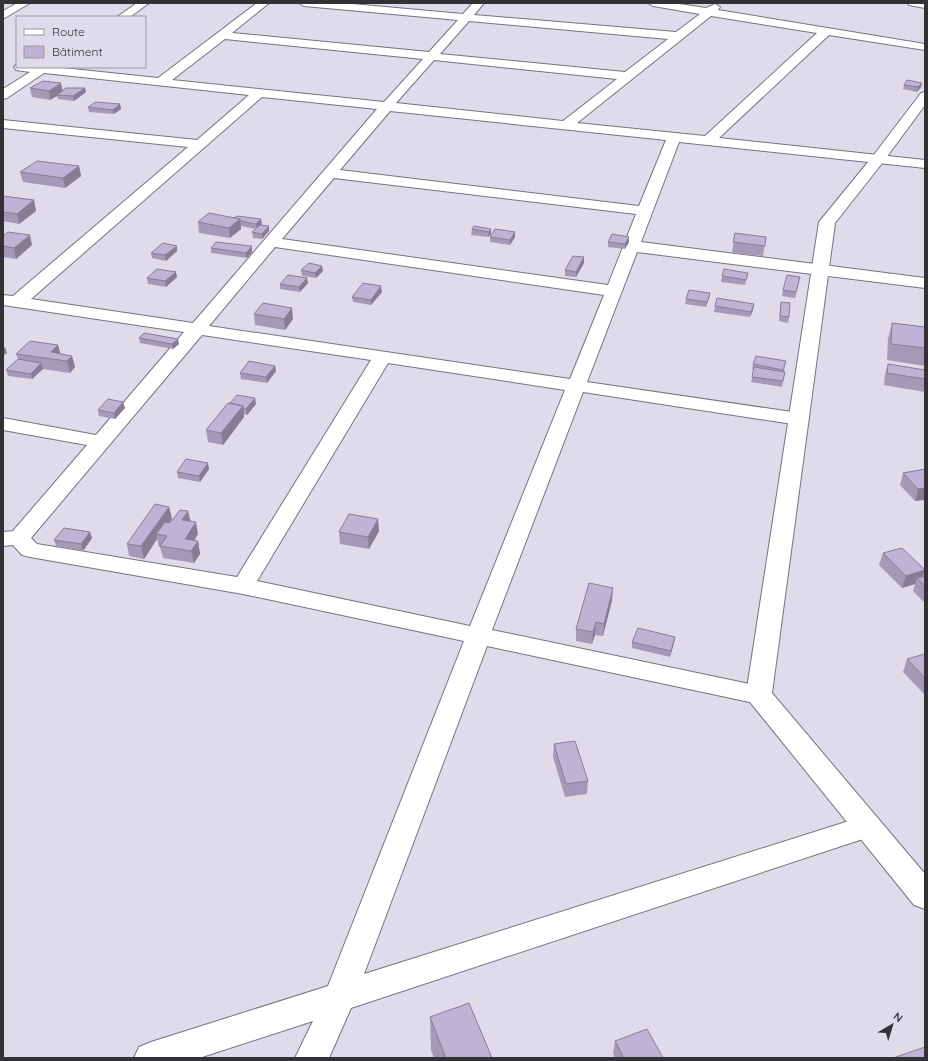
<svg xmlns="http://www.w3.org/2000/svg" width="928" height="1061" font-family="Quicksand,sans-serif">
  <rect width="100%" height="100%" fill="#e0dbea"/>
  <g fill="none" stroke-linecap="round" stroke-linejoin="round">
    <defs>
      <g id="minor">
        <polygon points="17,3 30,3 3,19 3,11"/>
        <polygon points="137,3 149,3 130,17 117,17"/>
        <path d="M257 3H269L232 33 429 52 458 20 304 6 299 3H341L463 14 473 3H484L474 15 676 32 700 14 653 6 648 3H673L706 8 715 4 720 7 718 10 925 44V50L829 35 719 138 925 160V168L679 142 641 242 925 278V288L637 252 587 382 799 413 806 415 809 419 806 423 799 425 583 392 492 630 759 686 768 688 772 695 768 702 759 704 487 646 364 974 868 815 878 818 882 826 878 834 351 1008 329 1058H295L313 1021 199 1058H134L139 1047 151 1042 328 986 464 641 243 594 30 557 22 555 13 545 3 546V532L13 531 87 445 3 430V418L96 435 184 332 3 305V295L13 296 188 147 3 128V120L197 140 249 95 44 73 7 98 3 99V89L30 72 16 70 14 67 17 64V67H54L158 78ZM711 16 817 33 705 136 577 123ZM469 21 668 39 625 72 440 54ZM225 39 423 59 384 102 172 80ZM434 60 617 79 563 121 396 103ZM262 97 377 109 193 323 31 299ZM390 111 666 140 639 206 340 170ZM334 178 636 214 608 285 282 239ZM275 247 604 295 570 379 209 326ZM202 335 371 360 237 577 37 544 31 538ZM388 363 565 390 470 626 257 581Z"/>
        <polygon points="908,3 925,3 925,8 909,5"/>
      </g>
      <polygon id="tertiary" points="925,92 925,105 883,162 835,223 772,693 925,874 925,909 914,905 750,702 746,695 819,222 873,156 921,93"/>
    </defs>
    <use href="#minor" stroke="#777280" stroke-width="2"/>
    <use href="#tertiary" stroke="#777280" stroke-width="2"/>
    <use href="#minor" fill="#fff" fill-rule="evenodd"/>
    <use href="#tertiary" fill="#fff" fill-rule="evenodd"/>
  </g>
  <g fill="#a49ab7">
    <polygon points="922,83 921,87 917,92 903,89 904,85"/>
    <polygon points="30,88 63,91 86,92 74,101 58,99 57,96 50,100 32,97"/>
    <polygon points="120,104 121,109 114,114 89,112 88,107"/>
    <polygon points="79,166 81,176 65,188 23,182 20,172"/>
    <polygon points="3,196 34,200 36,211 19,224 3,221"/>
    <polygon points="209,213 262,225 261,225 269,231 262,239 253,238 252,232 256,229 241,226 241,229 230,238 199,233 198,222"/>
    <polygon points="472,229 491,229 491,234 488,237 471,235"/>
    <polygon points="515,232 515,237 510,245 490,242 490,237"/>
    <polygon points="735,233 766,237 763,256 732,253"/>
    <polygon points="3,236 32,245 16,259 3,257"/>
    <polygon points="629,237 629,242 625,249 608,247 608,242"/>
    <polygon points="211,248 252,252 247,258 211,253"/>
    <polygon points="177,251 166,261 152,258 151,253"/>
    <polygon points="584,257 584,263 576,277 565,276 565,270"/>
    <polygon points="301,270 323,271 316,278 302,276"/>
    <polygon points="748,273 745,285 721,282 722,276"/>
    <polygon points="177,277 166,287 148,284 147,278"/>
    <polygon points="799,282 795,298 782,296 783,290"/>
    <polygon points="308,283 300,292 280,289 280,284"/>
    <polygon points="382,292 371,305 353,302 352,297"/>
    <polygon points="710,293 709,298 706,307 685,304 686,299"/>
    <polygon points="781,302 789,317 788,323 779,321"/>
    <polygon points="754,304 753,310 750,317 714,312 715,306"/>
    <polygon points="254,314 293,319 285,330 255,325"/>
    <polygon points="892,323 925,327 925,366 887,360 888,339"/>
    <polygon points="139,338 179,344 173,349 140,343"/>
    <polygon points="58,345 60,354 72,356 75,367 70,373 43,369 32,379 8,376 6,370 18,359 16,354"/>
    <polygon points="786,361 784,371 785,372 782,387 751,382 754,370 752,369 753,364"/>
    <polygon points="888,364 925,370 925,392 884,385 885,375"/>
    <polygon points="275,366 276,371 267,383 241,379 240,373"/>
    <polygon points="123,402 125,408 115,419 99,416 98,410"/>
    <polygon points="228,403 256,404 247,415 244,414 244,417 223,445 208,442 206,430"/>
    <polygon points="209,469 200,482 178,478 177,472"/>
    <polygon points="925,469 915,501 900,485 903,473"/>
    <polygon points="169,507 172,519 169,523 190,521 198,534 194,541 198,541 200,554 194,563 163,558 160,547 159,547 157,539 144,559 129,556 127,544"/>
    <polygon points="379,531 369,549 340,544 339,532"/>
    <polygon points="90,532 92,538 83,551 56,546 54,540"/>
    <polygon points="883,553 925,570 923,577 925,576 925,603 913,591 915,584 902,588 879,565"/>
    <polygon points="612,600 603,636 595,635 592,644 576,641 576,629"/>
    <polygon points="675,637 674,643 670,657 632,648 632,642"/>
    <polygon points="925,654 925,695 903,672 907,659"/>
    <polygon points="554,744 588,781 587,794 565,797 553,757"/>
    <polygon points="430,1017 492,1058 434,1058 431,1050"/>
    <polygon points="615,1041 663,1058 615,1058 613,1054"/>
  </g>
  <g fill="#867d95">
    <polygon points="61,83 63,92 57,95 57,96 50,100 49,91"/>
    <polygon points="922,83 921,87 917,92 918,87"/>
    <polygon points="85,88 86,92 74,101 73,96"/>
    <polygon points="120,104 121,109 114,114 113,110"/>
    <polygon points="79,166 81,176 65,188 63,178"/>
    <polygon points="34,200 36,211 19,224 17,214"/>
    <polygon points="240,219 241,229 230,238 229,228"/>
    <polygon points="261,219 262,225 257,229 256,224"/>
    <polygon points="269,226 269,231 262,239 262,234"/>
    <polygon points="491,229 491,234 488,237 489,232"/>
    <polygon points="515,232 515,237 510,245 510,240"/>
    <polygon points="30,235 32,245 16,259 14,248"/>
    <polygon points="629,237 629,242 625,249 625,244"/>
    <polygon points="177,246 177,251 166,261 165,255"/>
    <polygon points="252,246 252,252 247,258 246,253"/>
    <polygon points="584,257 584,263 576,277 576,272"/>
    <polygon points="322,266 323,271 316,278 315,273"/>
    <polygon points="176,272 177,277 166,287 165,281"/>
    <polygon points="307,278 308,283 300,292 299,287"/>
    <polygon points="381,286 382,292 371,305 371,300"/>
    <polygon points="710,293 709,298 706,307 707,302"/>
    <polygon points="754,304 753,310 750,317 751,312"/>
    <polygon points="292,308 293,319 285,330 284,319"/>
    <polygon points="178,339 179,344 173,349 172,344"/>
    <polygon points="58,345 61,356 51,352"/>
    <polygon points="5,347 7,353 3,356 3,349"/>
    <polygon points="72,356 75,367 70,373 67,361"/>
    <polygon points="41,363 43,369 32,379 31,374"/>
    <polygon points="275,366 276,371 267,383 266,377"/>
    <polygon points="255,398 256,404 247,415 246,409"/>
    <polygon points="123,402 125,408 115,419 114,413"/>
    <polygon points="243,406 244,417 223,445 221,433"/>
    <polygon points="208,463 209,469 200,482 199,476"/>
    <polygon points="925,488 925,500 915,501 918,489"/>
    <polygon points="169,507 172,519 161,535 156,534 157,539 144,559 141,546"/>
    <polygon points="188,511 191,523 182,520"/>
    <polygon points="378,519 379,531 369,549 368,537"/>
    <polygon points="196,522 198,534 188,550 185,539"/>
    <polygon points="90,532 92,538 83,551 81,544"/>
    <polygon points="198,541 200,554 194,563 191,551"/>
    <polygon points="925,570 921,582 917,578 915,584 902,588 906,576"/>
    <polygon points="613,588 612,600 603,636 604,624"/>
    <polygon points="596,622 595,635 592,644 593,632"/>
    <polygon points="675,637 674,643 670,657 671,651"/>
  </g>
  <g fill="#bfb3d5" stroke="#867d95">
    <polygon points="907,80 922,83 918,87 904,85"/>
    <polygon points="43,81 61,83 49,91 30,88"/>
    <polygon points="66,88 85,88 73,96 57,95"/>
    <polygon points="96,102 120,104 113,110 88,107"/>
    <polygon points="37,161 79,166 63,178 20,172"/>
    <polygon points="3,196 34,200 17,214 3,212"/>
    <polygon points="209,213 240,219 229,228 198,222"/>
    <polygon points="237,216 261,219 256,224 241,221 240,219 234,218"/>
    <polygon points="260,225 269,226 262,234 252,232"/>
    <polygon points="474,226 491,229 489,232 472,229"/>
    <polygon points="495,229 515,232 510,240 490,237"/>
    <polygon points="8,232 30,235 14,248 3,246 3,236"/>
    <polygon points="735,233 766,237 765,246 733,242"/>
    <polygon points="612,234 629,237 625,244 608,242"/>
    <polygon points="216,242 252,246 246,253 211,248"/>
    <polygon points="163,243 177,246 165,255 151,253"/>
    <polygon points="573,256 584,257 576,272 565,270"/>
    <polygon points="309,263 322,266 315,273 301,270"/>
    <polygon points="157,269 176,272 165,281 147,278"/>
    <polygon points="724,269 748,273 746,280 722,276"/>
    <polygon points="288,275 307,278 299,287 280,284"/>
    <polygon points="787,275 800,277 796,292 783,290"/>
    <polygon points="363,283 381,286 371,300 352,297"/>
    <polygon points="689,290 710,293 707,302 686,299"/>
    <polygon points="717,298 754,304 751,312 715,306"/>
    <polygon points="781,302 790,303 789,317 780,316"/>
    <polygon points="263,303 292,308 284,319 254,314"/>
    <polygon points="892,323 925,327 925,348 891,344"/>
    <polygon points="144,333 178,339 172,344 139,338"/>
    <polygon points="30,341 58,345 51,352 72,356 67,361 16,354"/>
    <polygon points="756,356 786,361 783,370 753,364"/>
    <polygon points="18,359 41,363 31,374 6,370"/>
    <polygon points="249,361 275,366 266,377 240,373"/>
    <polygon points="888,364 925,370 925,379 887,373"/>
    <polygon points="754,367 785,372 783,381 752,377"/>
    <polygon points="237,395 255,398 246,409 243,409 243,406 230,403"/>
    <polygon points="108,399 123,402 114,413 98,410"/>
    <polygon points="228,403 243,406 221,433 206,430"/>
    <polygon points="186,459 208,463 199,476 177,472"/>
    <polygon points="925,469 925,488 918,489 903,473"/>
    <polygon points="155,504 169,507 141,546 127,544"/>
    <polygon points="180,510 188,511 182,520 196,522 185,539 198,541 191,551 160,546 167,536 156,534 165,522 170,523"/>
    <polygon points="349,514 378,519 368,537 339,532"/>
    <polygon points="64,528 90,532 81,544 54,540"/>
    <polygon points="902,548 925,570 906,576 883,553"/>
    <polygon points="925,576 925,586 917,578"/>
    <polygon points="589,583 613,588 604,624 596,622 593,632 576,629"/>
    <polygon points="638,628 675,637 671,651 632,642"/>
    <polygon points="925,654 925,678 907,659"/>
    <polygon points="575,741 588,781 566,784 554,744"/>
    <polygon points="469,1003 492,1058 446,1058 430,1017"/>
    <polygon points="647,1029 663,1058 624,1058 615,1041"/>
    <polygon points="925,1047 925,1058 893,1058"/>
  </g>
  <rect width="928" height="1061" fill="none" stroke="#323136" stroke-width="8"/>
  <rect x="16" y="16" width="130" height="52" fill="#e0dbea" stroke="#9a97a2"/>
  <rect x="24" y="29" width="20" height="6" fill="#ffffff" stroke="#9a97a2"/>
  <text x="52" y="36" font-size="12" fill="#323136">Route</text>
  <rect x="24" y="46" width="20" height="12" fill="#bfb3d5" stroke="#9a97a2"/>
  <text x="52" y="56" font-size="12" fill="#323136">Bâtiment</text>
  <g transform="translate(892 1025) rotate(38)" stroke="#e0dbea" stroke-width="3" paint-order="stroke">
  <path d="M0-3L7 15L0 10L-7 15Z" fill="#323136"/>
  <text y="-6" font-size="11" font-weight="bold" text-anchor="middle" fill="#323136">N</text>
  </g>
</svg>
